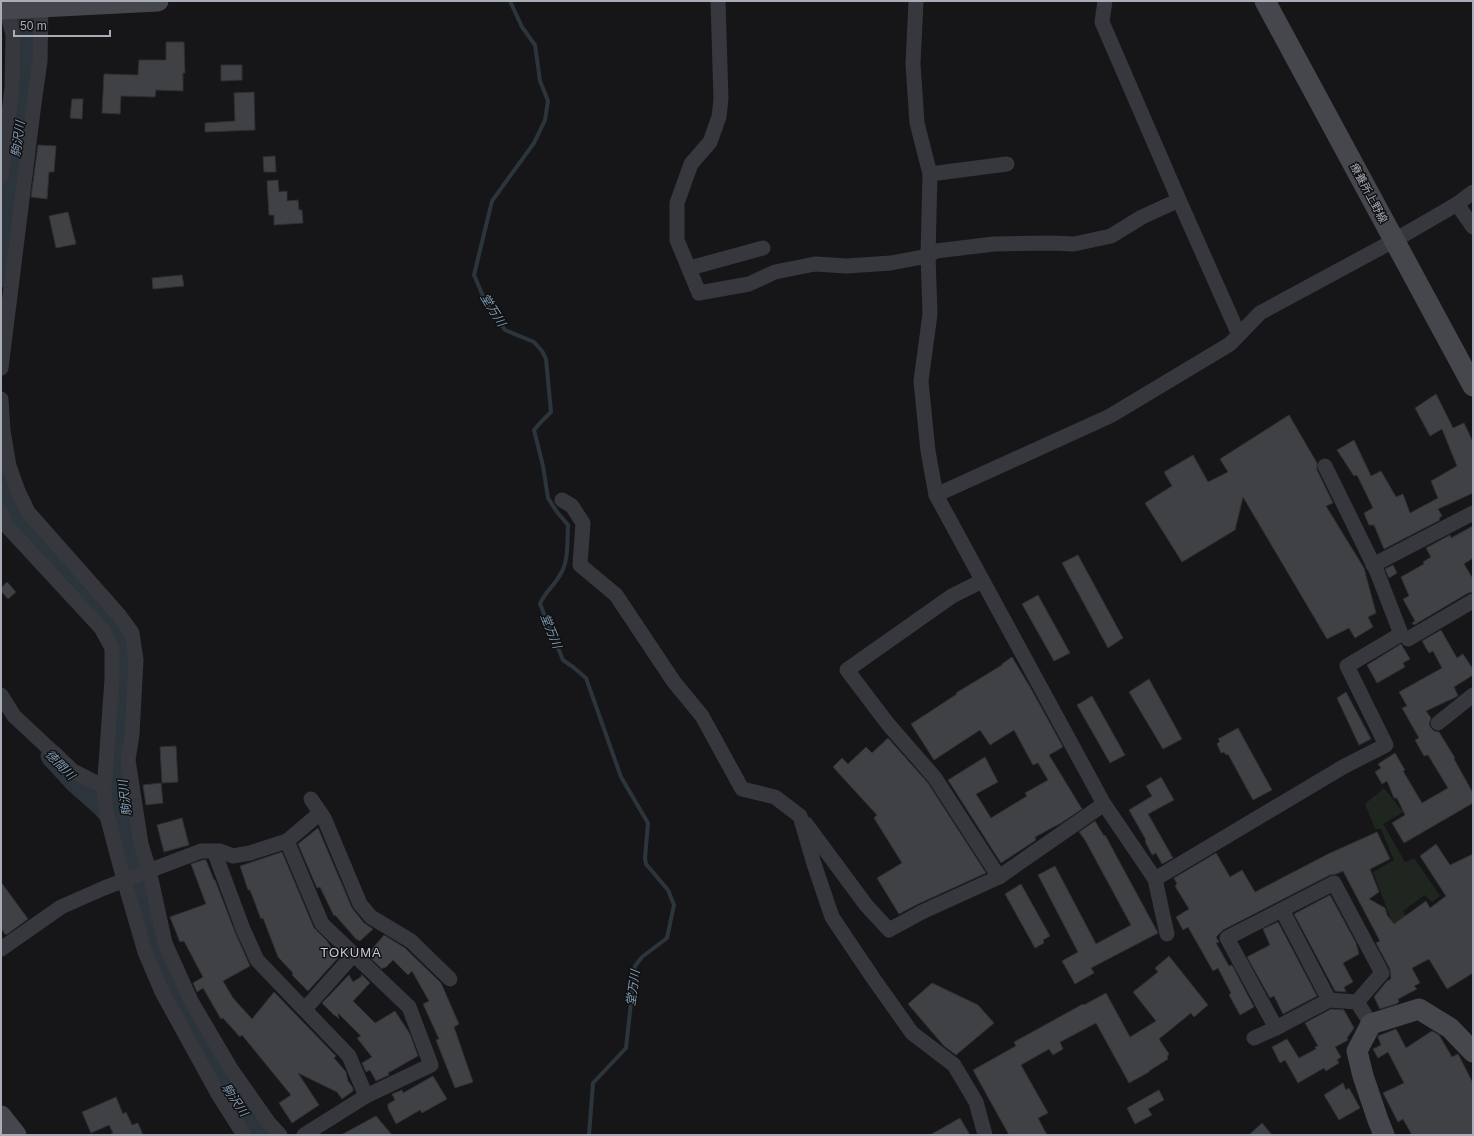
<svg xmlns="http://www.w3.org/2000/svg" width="1474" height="1136" font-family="Arial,'Noto Sans JP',sans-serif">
  <rect width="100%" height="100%" fill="#161618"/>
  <polygon fill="#1e261f" points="1384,788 1403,812 1383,824 1405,862 1414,858 1440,896 1432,902 1425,895 1403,911 1414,932 1401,946 1373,872 1394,860 1381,829 1375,829 1365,804"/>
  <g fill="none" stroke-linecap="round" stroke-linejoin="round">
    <path stroke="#2c353c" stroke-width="4" d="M510 1 522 27 535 45 540 81 548 101 545 120 534 143 492 201 474 275 486 303 505 330 534 342 542 351 546 359 551 412 540 423 534 430 543 466 548 498 557 512 568 525C567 541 569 562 560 575 554 586 544 593 540 604L563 660 573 667 586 678 621 777 648 823 645 858 646 864 668 890 674 905 667 938 642 957 635 966 626 1048 593 1083 589 1135"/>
    <g stroke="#2c353c" stroke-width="23">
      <polyline points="1,276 11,204 15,153 26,86 25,61 22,33 21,1"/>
      <polyline points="1,475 10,508 54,563 110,621 126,660 118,705 123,804 140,878 157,944 219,1075 259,1135"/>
      <polyline points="52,756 76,782 103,806 119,823"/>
    </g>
  </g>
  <g fill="#404145" stroke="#303034">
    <polygon points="166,42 184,42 185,73 183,73 183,91 156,90 155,97 121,96 120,114 102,113 104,74 138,75 139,60 166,60"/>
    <polygon points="221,65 242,65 242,80 221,81"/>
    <polygon points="254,92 255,130 205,132 205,123 235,121 234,93"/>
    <polygon points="72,99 83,99 82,119 70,118"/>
    <polygon points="38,145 56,146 54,172 49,172 47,199 31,197"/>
    <polygon points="275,156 276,172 264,172 263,157"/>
    <polygon points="278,180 279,192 287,191 287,201 298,200 299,210 302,210 303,223 274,225 274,215 269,215 267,181"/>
    <polygon points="68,212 76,244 56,248 49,216"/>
    <polygon points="182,275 184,286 153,289 152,278"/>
    <polygon points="1436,394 1453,428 1464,423 1473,442 1473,493 1438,509 1442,516 1439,518 1440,520 1384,549 1374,525 1369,525 1364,513 1373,508 1357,475 1354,476 1337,450 1354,440 1371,476 1381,471 1396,497 1403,494 1410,513 1438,498 1431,481 1457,466 1442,429 1430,436 1415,408"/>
    <polygon points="1289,415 1317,463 1317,470 1333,503 1326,506 1364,568 1376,613 1368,617 1373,627 1355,638 1349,628 1327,639 1243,497 1235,530 1182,562 1145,503 1172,486 1164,472 1193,455 1208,482 1228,472 1220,459"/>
    <polygon points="1473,526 1473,558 1464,564 1473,579 1473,592 1468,593 1414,625 1412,623 1415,621 1403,599 1409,596 1401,577 1424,564 1423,562 1431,557 1426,548 1450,535 1451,538"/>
    <polygon points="1078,555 1123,638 1108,648 1062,563"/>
    <polygon points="1393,565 1397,573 1389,578 1385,569"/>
    <polygon points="7,582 16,592 8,599 1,591 1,588"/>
    <polygon points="1038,595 1070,653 1054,661 1022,604"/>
    <polygon points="1441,630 1457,658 1463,654 1473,669 1473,675 1454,687 1458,696 1426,711 1431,718 1429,724 1431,728 1434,731 1439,732 1455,758 1454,759 1473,793 1473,803 1404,843 1392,823 1405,815 1397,798 1394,798 1387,781 1382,784 1375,772 1381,768 1378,764 1395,753 1405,770 1403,771 1422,803 1448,788 1428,755 1424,756 1415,740 1419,738 1402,708 1407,706 1399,692 1442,668 1433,651 1429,653 1422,641"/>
    <polygon points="1401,644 1410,659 1403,663 1405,667 1377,683 1367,665"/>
    <polygon points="1012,657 1030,687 1063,747 1049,755 1082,809 1061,823 1035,837 1036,840 1001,863 948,780 985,757 998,782 976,794 991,818 1027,796 1025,793 1048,780 1038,763 1033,765 1014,730 990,745 980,730 934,760 911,724 957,694 956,693 1002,665 1002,664"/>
    <polygon points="1149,679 1182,739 1163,749 1129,692"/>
    <polygon points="1346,692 1371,739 1359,745 1337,698"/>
    <polygon points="1092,696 1125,755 1110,763 1077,705"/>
    <polygon points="1238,728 1272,790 1253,800 1228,754 1226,755 1224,752 1221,753 1217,744 1220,741 1218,739"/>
    <polygon points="888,738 928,783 986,873 918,904 899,914 877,878 902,863 874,818 877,815 833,767 842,758 848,764 866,747 872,753"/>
    <polygon points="176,746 178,782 162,783 160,747"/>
    <polygon points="1161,777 1174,800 1148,814 1173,858 1162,864 1156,853 1152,855 1145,841 1146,840 1129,810 1152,796 1146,786"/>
    <polygon points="161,783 163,803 146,805 143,785"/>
    <polygon points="182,818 189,845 164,852 157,825"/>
    <polygon points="1095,821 1104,836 1105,835 1158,933 1091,968 1094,973 1075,984 1062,961 1078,952 1038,875 1055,866 1096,944 1131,925 1085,840 1079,832"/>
    <polygon points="318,828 352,908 364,923 373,929 360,941 356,939 335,915 334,916 320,887 317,888 298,844"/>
    <polygon points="1377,832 1390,859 1370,869 1379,892 1369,899 1385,908 1387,915 1394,924 1426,901 1430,908 1446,896 1420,856 1436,844 1450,865 1473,854 1473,973 1447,989 1429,959 1412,968 1420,983 1414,986 1417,989 1398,999 1399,1002 1396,1004 1380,1009 1374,997 1387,981 1391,979 1390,969 1376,943 1380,941 1343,871 1336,874 1330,875 1223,930 1216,937 1219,942 1216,943 1229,966 1232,965 1254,1007 1240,1015 1229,995 1231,993 1218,968 1213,971 1188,927 1183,930 1176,917 1189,909 1175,886 1177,884 1174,878 1216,853 1230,877 1242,870 1255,892 1328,854"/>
    <polygon points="282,852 314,928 327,941 338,958 308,991 292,975 293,973 278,957 263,918 261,919 250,890 248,890 240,866"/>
    <polygon points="203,860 206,860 214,880 215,880 235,932 250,966 223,981 233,998 252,1019 274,992 336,1056 334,1058 346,1072 348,1081 353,1088 353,1091 342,1099 337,1092 298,1073 319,1105 292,1123 279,1103 291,1095 242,1035 240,1037 223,1018 221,1019 203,988 197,992 193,983 203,977 184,941 180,942 170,917 206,904 191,864"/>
    <polygon points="1,882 28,919 6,935 1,929"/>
    <polygon points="1021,884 1050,936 1043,940 1044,943 1035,948 1005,894"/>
    <polygon points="1330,895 1356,943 1359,954 1343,963 1353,982 1344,987 1346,992 1335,991 1294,914"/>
    <polygon points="1278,922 1317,996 1283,1014 1274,996 1270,998 1247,957 1270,945 1263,929"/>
    <polygon points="384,935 405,948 441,983 459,1024 454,1027 473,1082 455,1088 436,1040 439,1039 423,1004 429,1001 412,971 408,975 393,960 385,968 384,967 382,969 367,955"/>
    <polygon points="1169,956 1208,1005 1194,1017 1191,1013 1159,1039 1169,1054 1167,1057 1168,1059 1149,1071 1149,1072 1129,1083 1096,1023 1060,1042 1063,1049 1053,1055 1049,1049 1021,1065 1048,1113 1038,1118 1047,1135 1009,1135 973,1070 1016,1046 1014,1042 1083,1004 1084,1005 1106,993 1130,1037 1156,1021 1133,992 1158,972 1155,968"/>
    <polygon points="361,974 370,983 353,1001 375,1023 395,1011 410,1034 418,1056 388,1073 389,1075 376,1081 370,1070 366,1072 362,1063 372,1057 357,1038 361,1036 338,1013 339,1019 335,1015 335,1016 322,1003 349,975 353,982 362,976"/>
    <polygon points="932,983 978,1005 994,1023 956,1055 944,1046 908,1004"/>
    <polygon points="1331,1009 1344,1010 1354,1028 1347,1038 1348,1040 1335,1047 1341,1057 1337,1060 1339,1063 1326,1071 1324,1068 1298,1083 1285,1060 1280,1063 1272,1047 1287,1039 1299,1058 1316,1049 1315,1047 1318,1046 1305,1023"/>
    <polygon points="1396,1029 1406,1048 1432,1031 1439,1035 1452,1057 1458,1054 1473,1083 1473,1135 1412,1135 1403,1119 1398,1122 1383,1093 1404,1083 1388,1052 1378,1058 1373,1049 1381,1045 1378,1037 1378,1036"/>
    <polygon points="433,1076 447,1099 422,1113 420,1110 396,1124 388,1108 388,1104 395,1100 392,1094 402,1090 403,1093"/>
    <polygon points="1343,1083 1346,1090 1349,1088 1360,1108 1339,1120 1324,1095"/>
    <polygon points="1159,1090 1164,1100 1148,1109 1152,1115 1135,1124 1127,1108"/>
    <polygon points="116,1097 123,1114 126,1112 132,1125 138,1123 143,1135 109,1135 113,1133 109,1125 91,1133 82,1112"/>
    <polygon points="376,1116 392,1135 341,1135"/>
    <polygon points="960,1118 970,1135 930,1135"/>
    <polygon points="1262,1123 1272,1135 1249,1135"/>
  </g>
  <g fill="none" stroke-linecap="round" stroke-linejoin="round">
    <g stroke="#37383d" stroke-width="15">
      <polyline points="718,1 721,99 719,117 710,142 691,164 677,203 677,240 699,293 749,284 775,272 815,264 847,266 891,263 928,256 936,251 994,244 1051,243 1074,244 1111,236 1142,217 1179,200"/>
      <polyline points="916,1 913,64 917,123 930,174 928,256 930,314 921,381 928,451 936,495 1104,804 1155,879 1167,934"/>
      <polyline points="1105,1 1102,22 1179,200 1239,335"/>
      <polyline points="930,174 1007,164"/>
      <polyline points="1,177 12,88 13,34 6,9 7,1"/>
      <polyline points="1457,204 1473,227"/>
      <polyline points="690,268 763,248"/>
      <polyline points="1,368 33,111 40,61 41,6"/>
      <polyline points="1,399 3,431 9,466 18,491 28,512 119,615 132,633 136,660 132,734 128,760 141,844 149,870 165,943 191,1001 231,1069 269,1123 280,1135"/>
      <polyline points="936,495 1110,416 1230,344 1260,313 1395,240 1457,204 1473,192"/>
      <polyline points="562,500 572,506 583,523 580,565 616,595 674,682 702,716 742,789 775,797 800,816 814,864 832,917 873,978 912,1033 954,1065 976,1102 985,1135"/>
      <polyline points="1,511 5,524 101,628 112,648 112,679 104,792 107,816 124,880 145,952 162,992 218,1094 244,1135"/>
      <polyline points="1373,565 1473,513"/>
      <polyline points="982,581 952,596 847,670 888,724 935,778 999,877"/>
      <polyline points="1408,639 1473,601"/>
      <polyline points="1,695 14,716 73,771 104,787"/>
      <polyline points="1438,723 1473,695"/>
      <polyline points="311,799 324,818 360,904 371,917 411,941 450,979"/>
      <polyline points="806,824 866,905 889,930 922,912 999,877 1104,804"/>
      <polyline points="287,841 322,924 409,1007 431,1065 366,1096 304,1135"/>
      <polyline points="214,851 243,929 257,960 349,1056 366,1096"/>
      <polyline points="1155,879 1343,767 1386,745 1347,666 1401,634 1377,572 1325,466"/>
      <polyline points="1282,910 1329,1000"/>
      <polyline points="1,949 61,907 104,888 201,851 220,851 233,856 250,853 287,841 320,813"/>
      <polyline points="1357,1002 1329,1000 1276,1028 1227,938 1334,883 1382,973 1357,1002 1371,1024"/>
      <polyline points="305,1009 354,954"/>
      <polyline points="1254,1038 1276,1028"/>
    </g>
    <g stroke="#45474d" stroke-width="21">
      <polyline points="1265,1 1473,386"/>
      <polyline points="1,9 158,1"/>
      <polyline points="1,1116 16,1135"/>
      <polyline points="1384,1135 1378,1120 1363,1076 1357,1051 1371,1024 1419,1009 1450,1028 1473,1052"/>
    </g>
  </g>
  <g text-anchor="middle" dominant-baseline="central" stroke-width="3" stroke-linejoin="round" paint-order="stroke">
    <g font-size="11" fill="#a8adb8" stroke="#111113">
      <text transform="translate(1369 193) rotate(62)">療養所上野線</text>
    </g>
    <g font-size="12" font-style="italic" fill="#7f9bb3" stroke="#111113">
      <text transform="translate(18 139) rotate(-82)">駒沢川</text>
      <text transform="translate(493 310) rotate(58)">堂万川</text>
      <text transform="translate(551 631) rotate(68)">堂万川</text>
      <text transform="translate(60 765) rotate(45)">徳間川</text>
      <text transform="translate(125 798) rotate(-97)">駒沢川</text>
      <text transform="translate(633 988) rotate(-82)">堂万川</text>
      <text transform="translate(235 1100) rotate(56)">駒沢川</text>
    </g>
    <g font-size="13" letter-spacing="1" fill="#c9ccd4" stroke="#111113">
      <text x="351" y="952">TOKUMA</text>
    </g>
  </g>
  <rect width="1474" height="1136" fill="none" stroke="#a8adb8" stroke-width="4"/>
  <path d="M14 30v6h96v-6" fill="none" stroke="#a8adb8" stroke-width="2"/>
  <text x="20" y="30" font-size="12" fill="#a8adb8" stroke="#111113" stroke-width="3" paint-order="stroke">50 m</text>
</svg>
